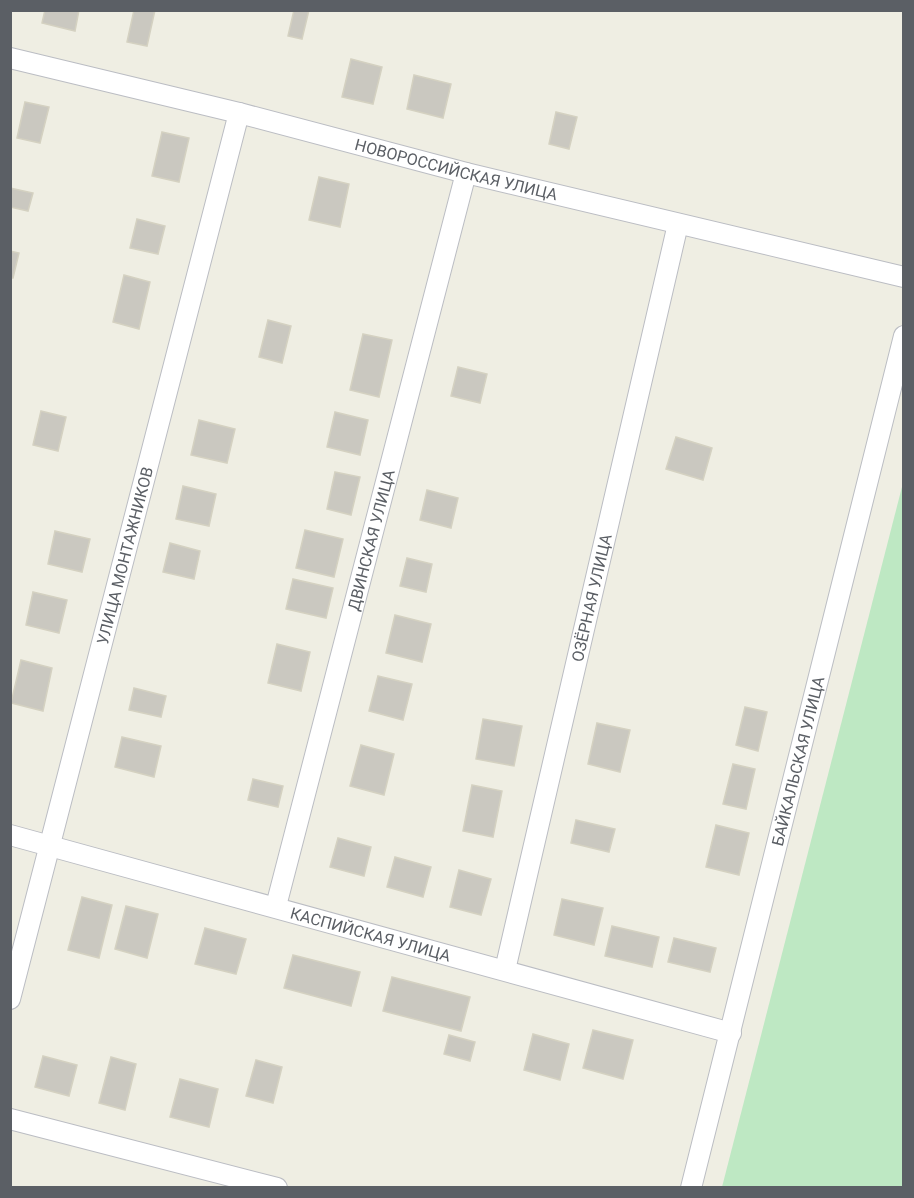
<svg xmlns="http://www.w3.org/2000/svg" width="914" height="1198" font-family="Roboto,sans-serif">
  <rect width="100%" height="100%" fill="#efeee3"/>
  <polygon fill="#bee8c3" points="903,483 903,1187 722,1187"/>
  <g fill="#cac8c0" stroke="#d4d1c1" stroke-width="1.5">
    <polygon points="45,10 79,10 75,31 42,23"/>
    <polygon points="134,10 155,10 147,46 127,42"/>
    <polygon points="294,10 309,10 302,39 288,36"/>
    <polygon points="351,59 382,67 373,104 342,97"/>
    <polygon points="414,75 451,84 443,118 407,109"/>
    <polygon points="25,102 49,107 40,143 17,138"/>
    <polygon points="556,112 577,117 569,149 549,144"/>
    <polygon points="162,132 189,138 179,182 152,176"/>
    <polygon points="319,177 349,184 340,227 309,220"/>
    <polygon points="10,188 33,193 28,211 10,207"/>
    <polygon points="137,219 165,226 158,254 130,248"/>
    <polygon points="10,251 19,253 13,278 10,278"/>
    <polygon points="124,275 150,282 139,329 113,322"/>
    <polygon points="268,320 291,326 282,363 259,357"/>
    <polygon points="363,334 392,340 379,397 350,390"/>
    <polygon points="458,367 487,374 480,403 451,396"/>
    <polygon points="41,411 66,417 58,451 33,445"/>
    <polygon points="335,412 368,420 360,455 327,447"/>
    <polygon points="199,420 235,429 227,463 191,455"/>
    <polygon points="676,437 712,448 703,480 666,469"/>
    <polygon points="335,472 360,477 351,515 327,509"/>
    <polygon points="183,486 216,494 209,526 176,519"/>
    <polygon points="427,490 458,498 451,528 420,520"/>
    <polygon points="305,530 343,539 334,577 296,568"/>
    <polygon points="55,531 90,539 82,572 48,564"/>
    <polygon points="170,543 200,551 194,579 163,572"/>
    <polygon points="407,558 432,564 426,592 400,586"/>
    <polygon points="293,579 333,588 326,618 286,609"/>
    <polygon points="33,592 67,600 59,633 26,625"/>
    <polygon points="395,615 431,624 422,662 386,653"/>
    <polygon points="277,644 310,652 301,691 268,683"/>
    <polygon points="21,660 52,668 43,711 11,703"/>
    <polygon points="378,676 412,684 403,720 369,711"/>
    <polygon points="134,688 166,696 161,717 129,710"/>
    <polygon points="745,707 767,712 758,751 736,745"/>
    <polygon points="483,719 522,726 514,766 476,759"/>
    <polygon points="597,723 630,730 620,772 588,764"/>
    <polygon points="122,737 161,746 154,777 115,767"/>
    <polygon points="361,745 394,754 384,795 350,786"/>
    <polygon points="733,764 755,769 746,809 723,804"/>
    <polygon points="253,779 283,786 278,807 248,800"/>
    <polygon points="472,785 502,791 493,837 463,831"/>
    <polygon points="576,820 615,829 609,852 571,843"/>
    <polygon points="716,825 749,833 739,875 706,867"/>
    <polygon points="338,838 371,847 364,876 330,867"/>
    <polygon points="395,857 431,867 423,897 387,887"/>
    <polygon points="459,870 491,879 481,915 450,907"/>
    <polygon points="82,897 112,905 99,958 68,950"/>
    <polygon points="562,899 603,908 594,945 554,935"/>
    <polygon points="126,906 158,914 147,958 115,949"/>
    <polygon points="612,926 659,937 652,967 605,956"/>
    <polygon points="205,928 246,939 236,974 195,964"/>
    <polygon points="674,938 716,948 710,972 668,962"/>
    <polygon points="293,955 360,972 351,1006 284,988"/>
    <polygon points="392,977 470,997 461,1031 383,1011"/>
    <polygon points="593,1030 633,1040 623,1079 583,1068"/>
    <polygon points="533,1034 569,1044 560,1080 524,1070"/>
    <polygon points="449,1035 475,1042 470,1061 444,1054"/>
    <polygon points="43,1056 77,1065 69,1096 35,1087"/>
    <polygon points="111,1057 136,1064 125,1110 99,1103"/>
    <polygon points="256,1060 282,1067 273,1103 246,1096"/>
    <polygon points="180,1079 218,1089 209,1127 170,1117"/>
  </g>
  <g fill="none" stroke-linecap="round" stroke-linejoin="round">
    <defs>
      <g id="minor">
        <path id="s1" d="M10 58 239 113 466 173 904 277"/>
        <path id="s2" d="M10 835 731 1033"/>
        <path id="s3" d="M276 906 466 173"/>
        <path id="s4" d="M505 970 678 224"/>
        <path id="s5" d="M10 999 239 113"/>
        <polyline points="10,1119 277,1188"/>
        <path id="s6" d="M691 1188 904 336"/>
      </g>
    </defs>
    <use href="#minor" stroke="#bbbdc3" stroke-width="22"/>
    <use href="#minor" stroke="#fff" stroke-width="20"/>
  </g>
  <g text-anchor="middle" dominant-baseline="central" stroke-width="4.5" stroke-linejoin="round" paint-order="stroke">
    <g font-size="16" fill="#5b5f65" stroke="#fff">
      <text stroke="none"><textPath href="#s1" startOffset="460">НОВОРОССИЙСКАЯ УЛИЦА</textPath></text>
      <text stroke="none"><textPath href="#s3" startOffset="378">ДВИНСКАЯ УЛИЦА</textPath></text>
      <text stroke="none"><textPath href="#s5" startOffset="458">УЛИЦА МОНТАЖНИКОВ</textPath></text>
      <text stroke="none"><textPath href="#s4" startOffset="382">ОЗЁРНАЯ УЛИЦА</textPath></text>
      <text stroke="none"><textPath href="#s6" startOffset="440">БАЙКАЛЬСКАЯ УЛИЦА</textPath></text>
      <text stroke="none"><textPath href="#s2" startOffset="374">КАСПИЙСКАЯ УЛИЦА</textPath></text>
    </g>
  </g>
  <rect width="914" height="1198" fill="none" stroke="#5b5f65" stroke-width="24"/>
</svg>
